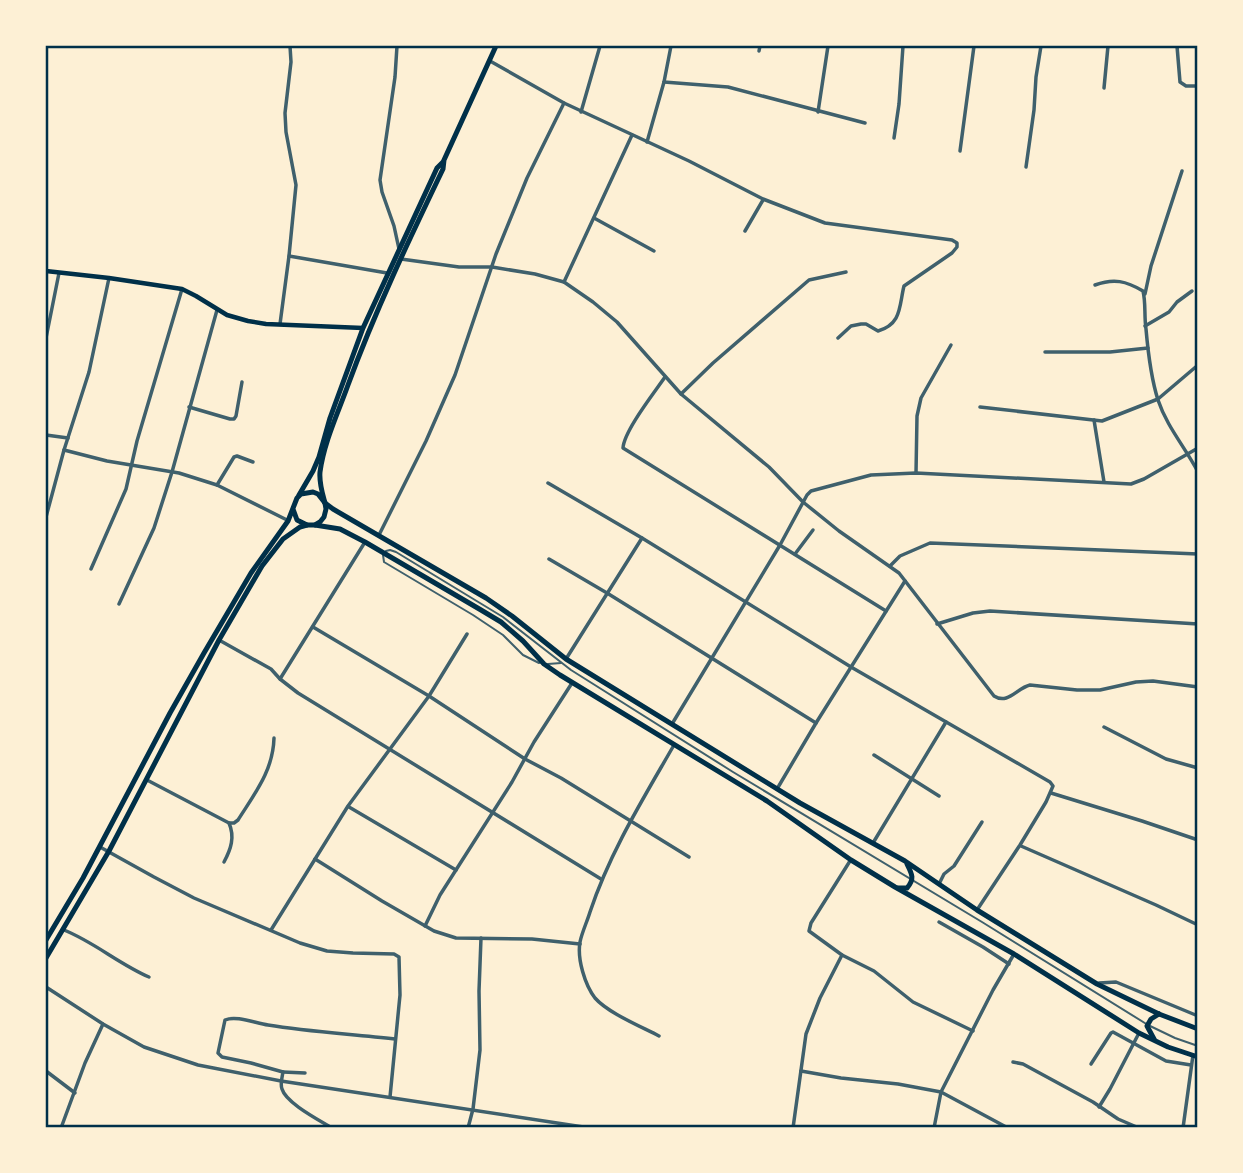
<svg xmlns="http://www.w3.org/2000/svg" width="1243" height="1173" font-family="Quicksand,sans-serif">
  <rect width="100%" height="100%" fill="#fdf0d5"/>
  <g fill="none" stroke-linecap="round" stroke-linejoin="round">
    <g stroke="#3f606c" stroke-width="2">
      <polyline points="386,551 390,550 396,552 503,617 571,670 733,772 982,922 1148,1025 1175,1038 1198,1046"/>
      <polyline points="383,555 384,562 473,615 503,635 523,655 539,663"/>
      <polyline points="548,664 561,663"/>
    </g>
    <g stroke="#3f606c" stroke-width="3.5">
      <polyline points="1177,46 1180,82 1186,86 1198,86"/>
      <polyline points="759,51 760,46"/>
      <path d="M490 61 564 103 689 161 763 199 825 223 952 240 957 243V247L952 253 904 286C899 306 902 324 878 331L866 324H861L851 326 838 338"/>
      <polyline points="664,82 728,87 865,123"/>
      <polyline points="1104,88 1108,46"/>
      <polyline points="581,112 600,46"/>
      <polyline points="818,112 828,46"/>
      <polyline points="894,138 899,104 903,46"/>
      <polyline points="647,142 664,82 671,46"/>
      <polyline points="960,151 974,46"/>
      <polyline points="1026,167 1034,110 1036,77 1041,46"/>
      <polyline points="594,218 654,251"/>
      <polyline points="745,231 763,200"/>
      <polyline points="289,256 387,273"/>
      <path d="M401 259 459 267H492L535 274 564 282 593 302 617 322 681 394 769 467 803 502 839 531 899 573 994 696C1008 705 1017 688 1030 685L1077 690H1100L1136 682 1153 681 1198 687"/>
      <polyline points="564,282 632,135"/>
      <path d="M1095 285C1114 278 1126 281 1143 291 1146 303 1144 316 1146 329 1148 352 1151 378 1158 400 1167 427 1185 447 1198 472"/>
      <polyline points="1145,294 1151,266 1182,171"/>
      <polyline points="280,324 289,256 296,185 286,132 285,113 291,62 290,46"/>
      <polyline points="1145,326 1169,312 1177,302 1192,291"/>
      <polyline points="46,338 59,273"/>
      <polyline points="1045,352 1110,352 1148,348"/>
      <path d="M665 377C654 393 624 431 623 448L886 611"/>
      <polyline points="681,394 713,363 809,280 846,272"/>
      <polyline points="189,407 230,419 234,419 236,416 242,382"/>
      <polyline points="980,407 1102,421 1158,399 1198,365"/>
      <polyline points="1094,420 1104,482"/>
      <polyline points="46,435 68,438"/>
      <polyline points="64,450 107,461 179,473 217,485 287,520"/>
      <polyline points="916,473 917,416 921,398 951,345"/>
      <polyline points="548,483 642,538 851,667 1050,782 1053,786 1046,802 1020,845 977,910"/>
      <polyline points="217,485 234,457 237,456 253,462"/>
      <polyline points="46,517 64,450 89,372 109,278"/>
      <polyline points="379,535 426,441 455,375 496,254 527,178 564,103"/>
      <polyline points="795,554 813,530"/>
      <polyline points="549,559 607,593 816,723"/>
      <polyline points="890,566 900,556 930,543 1198,554"/>
      <polyline points="91,569 126,489 137,441 182,289"/>
      <polyline points="119,604 154,528 172,472 217,310"/>
      <polyline points="937,624 973,613 990,611 1198,624"/>
      <polyline points="313,627 429,696 525,759 561,778 689,857"/>
      <polyline points="219,640 271,669 280,679 298,693 601,879"/>
      <polyline points="566,659 642,538"/>
      <polyline points="280,679 365,542"/>
      <polyline points="672,724 780,545 807,495 811,491 871,475 916,473 1131,484 1144,479 1198,448"/>
      <polyline points="1104,727 1166,759 1198,768"/>
      <polyline points="874,755 939,796"/>
      <path d="M147 780 229 823H234L238 820C255 793 273 771 274 738"/>
      <polyline points="777,789 816,723 905,581"/>
      <polyline points="1051,793 1142,821 1198,840"/>
      <polyline points="349,807 456,870"/>
      <polyline points="873,843 946,722"/>
      <polyline points="1021,846 1156,905 1198,925"/>
      <polyline points="100,847 154,877 194,898 300,943 327,951 353,953 394,954 399,957 400,995 390,1097"/>
      <polyline points="315,859 382,901 434,931 456,938 532,939 580,944"/>
      <polyline points="850,861 811,923 809,931 842,955 874,971 913,1002 973,1031"/>
      <path d="M224 862C231 849 235 837 229 823"/>
      <polyline points="939,884 944,874 954,866 982,822"/>
      <polyline points="939,922 983,947 1009,964"/>
      <polyline points="425,926 440,895 512,782 534,742 572,683"/>
      <path d="M64 930C94 942 119 964 149 977"/>
      <polyline points="271,930 348,806 429,696 467,634"/>
      <polyline points="1099,983 1116,982 1198,1016"/>
      <polyline points="46,987 103,1024 144,1047 198,1065 281,1081 590,1128"/>
      <path d="M659 1036C642 1027 608 1013 595 998 585 985 577 959 580 942 582 932 587 922 590 912 610 852 643 799 674 745"/>
      <polyline points="1013,1062 1023,1064 1093,1102 1118,1119 1139,1128"/>
      <polyline points="1091,1064 1111,1033 1113,1032 1166,1061 1191,1065"/>
      <polyline points="46,1071 75,1093"/>
      <polyline points="801,1071 841,1078 898,1084 941,1092 1008,1128"/>
      <polyline points="283,1072 305,1073"/>
      <polyline points="1099,1107 1110,1089 1139,1033"/>
      <polyline points="61,1128 85,1063 103,1024"/>
      <path d="M332 1128C319 1120 286 1103 282 1089 280 1084 282 1078 283 1072L251 1063 222 1057 218 1053 225 1020C236 1015 255 1023 268 1025 310 1032 353 1034 395 1039"/>
      <polyline points="468,1128 473,1109 480,1050 479,991 481,938"/>
      <polyline points="793,1128 806,1034 820,998 842,955"/>
      <polyline points="934,1128 941,1092 993,990 1014,954"/>
      <polyline points="1183,1128 1193,1055"/>
    </g>
    <polyline stroke="#3f606c" stroke-width="3.5" points="397,46 395,77 380,180 382,192 394,226 399,249"/>
    <polyline stroke="#003049" stroke-width="4.5" points="46,271 109,278 182,289 196,296 227,315 248,321 266,324 363,328"/>
    <g stroke="#003049" stroke-width="5">
      <polyline points="299,495 313,471 319,457 330,418 363,328 437,168 443,162"/>
      <path d="M325 503C322 492 319 483 320 472 324 442 338 413 348 385 375 311 409 240 443 169L444 160 496 46"/>
    </g>
    <g stroke="#003049" stroke-width="5">
      <polyline points="325,503 333,509 486,598 512,616 566,659 800,803 905,861 977,910 1097,984 1159,1014 1198,1029"/>
      <polyline points="315,525 340,529 365,542 481,610 501,622 523,641 544,664 560,675 767,801 851,860 895,887 1014,954 1139,1033 1168,1047 1198,1057"/>
      <path d="M898 888H907C915 879 912 874 907 864"/>
      <polyline points="46,940 83,878 170,713 204,653 251,573 288,521 297,498 301,494 313,492 318,494 325,503 326,509 324,517 320,522 315,525 307,525 297,520 293,509"/>
      <polyline points="46,958 109,851 219,640 262,566 283,539 300,527 307,525"/>
      <polyline points="1154,1039 1147,1026 1151,1019 1159,1014"/>
    </g>
  </g>
  <rect width="1243" height="1173" fill="none" stroke="#fdf0d5" stroke-width="94"/>
  <rect x="47" y="47" width="1149" height="1079" fill="none" stroke="#003049" stroke-width="2.5"/>
</svg>
